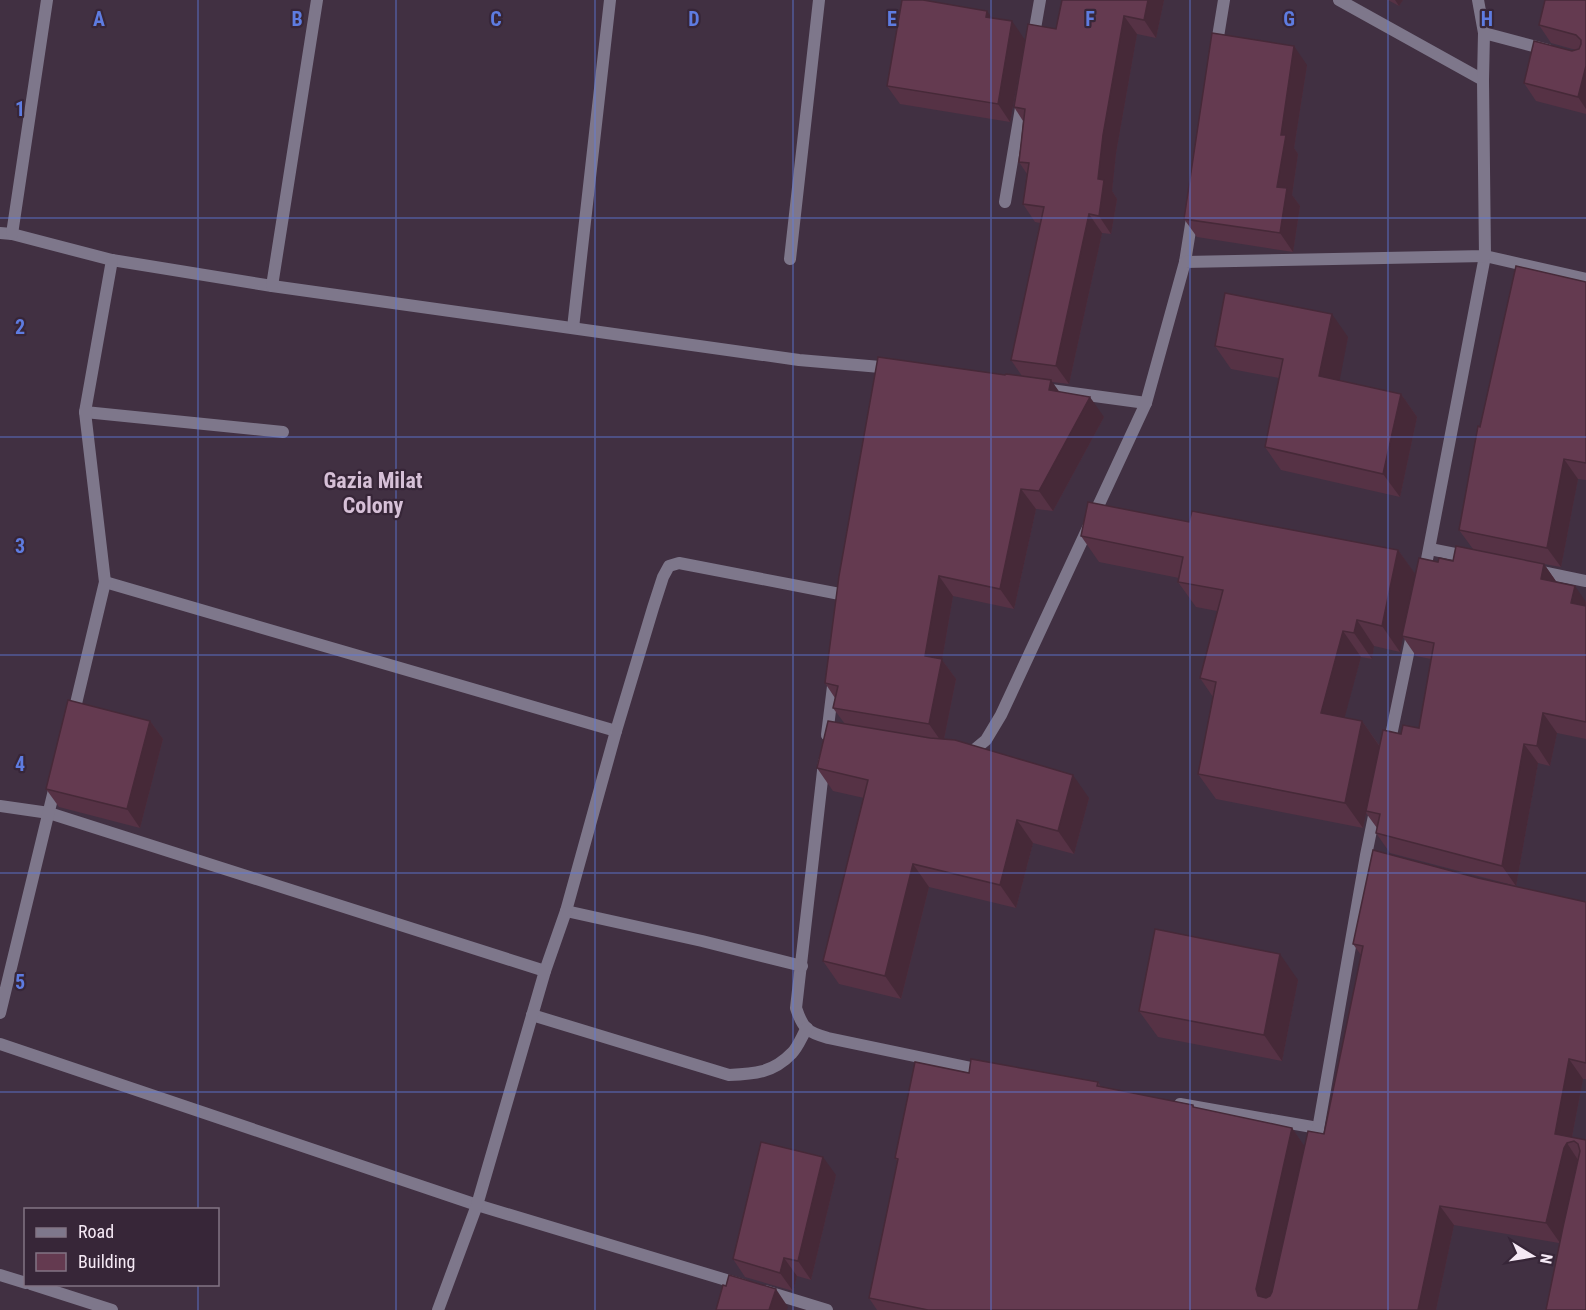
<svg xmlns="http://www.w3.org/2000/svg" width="1586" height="1310" font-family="'Roboto Condensed',sans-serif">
  <rect width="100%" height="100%" fill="#413042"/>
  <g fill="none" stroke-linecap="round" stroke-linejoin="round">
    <g stroke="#7e778b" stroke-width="12">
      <polyline points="1339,0 1483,80"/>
      <polyline points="1478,0 1484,33"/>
      <polyline points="1033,40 1040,0"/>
      <polyline points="1216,49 1224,0"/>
      <polyline points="1005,202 1022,102"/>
      <polyline points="0,233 12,234 112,260 272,286 799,360 892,368"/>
      <polyline points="12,234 47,0"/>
      <polyline points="790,259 819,0"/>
      <polyline points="1185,262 1193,212"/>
      <polyline points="272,286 317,0"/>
      <polyline points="573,328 610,0"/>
      <polyline points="1043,389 1146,403"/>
      <polyline points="85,412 283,432"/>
      <polyline points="1430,549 1470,557"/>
      <polyline points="1537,571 1586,581"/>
      <polyline points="1424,575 1485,256 1586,279"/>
      <polyline points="105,582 616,731"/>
      <polyline points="73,716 105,582 85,412 112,260"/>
      <polyline points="827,735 834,678"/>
      <polyline points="1389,745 1413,630"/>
      <polyline points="965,755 968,755 986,740 1001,715 1146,403 1185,262 1485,256 1483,80 1484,33 1548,50"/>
      <path d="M824 762 796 1008C803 1029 807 1032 828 1038L986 1071"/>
      <polyline points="0,806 49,813 545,971"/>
      <polyline points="566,911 702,941 802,966"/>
      <polyline points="0,1013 56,782"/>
      <path d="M532 1015 729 1075C754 1074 773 1073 792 1053 798 1047 802 1036 807 1028"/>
      <polyline points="0,1044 477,1205 743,1285"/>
      <polyline points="1180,1104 1318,1128"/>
      <polyline points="1317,1135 1366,855 1376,806"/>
      <polyline points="0,1275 26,1283"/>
      <polyline points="31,1284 112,1310"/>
      <polyline points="765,1291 827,1310"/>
      <polyline points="438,1310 477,1205 545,971 566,911 616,731 653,608 663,577 669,566 679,563 845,595"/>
    </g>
  </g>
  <g fill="#563245" fill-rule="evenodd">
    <polygon points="1062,0 1164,0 1156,38 1137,34 1116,153 1112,191 1117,199 1111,234 1102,233 1069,384 1052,382 1059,392 1104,417 1053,511 1036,509 1014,609 953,596 942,660 956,679 944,739 1089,798 1074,854 1033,843 1016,908 929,887 901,999 839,984 823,961 864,798 833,791 817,768 845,724 833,708 835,698 825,683 1005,375 1022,376 1011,360 1040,223 1035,222 1023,204 1027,174 1019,162 1023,121 1014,107 1056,29"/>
    <polygon points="1388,0 1403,0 1399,6"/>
    <polygon points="1586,0 1586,114 1536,101 1524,83 1572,51 1576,50 1551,43 1539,25"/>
    <polygon points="992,18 1025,40 1010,122 900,104 887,86"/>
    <polygon points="1307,65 1294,148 1298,154 1292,195 1300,206 1293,252 1197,237 1184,219"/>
    <path d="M1586 282V480L1578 479 1561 567 1544 564 1557 583 1586 602V739L1557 733 1550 766 1538 763 1516 886 1390 853 1376 833 1377 828 1366 813 1363 828 1216 799 1198 774 1213 697 1200 678 1217 611 1196 607 1178 582 1179 578 1099 562 1081 536 1189 522 1398 550 1415 574 1438 562 1453 561 1473 549 1459 530 1480 427ZM1403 637 1416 656 1431 659 1419 728 1401 734 1379 745 1362 721 1344 718 1361 657 1372 659 1374 646 1400 652Z"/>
    <polygon points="1348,337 1339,380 1401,394 1417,417 1400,497 1281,470 1265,447 1279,378 1231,369 1215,346"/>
    <polygon points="150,721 163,739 140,828 59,807 46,789"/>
    <polygon points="1478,878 1586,902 1586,1079 1583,1079 1572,1137 1586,1140 1559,1243 1454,1225 1436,1310 877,1310 869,1298 898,1162 895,1158 969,1073 1098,1082 1101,1087 1193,1105 1195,1108 1292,1128 1304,1146 1324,1134 1361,955 1353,944"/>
    <polygon points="1298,980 1282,1061 1158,1037 1139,1011"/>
    <polygon points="836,1175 811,1280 797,1276 793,1291 745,1277 733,1259"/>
  </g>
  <g fill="#462938">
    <polygon points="1148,0 1164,0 1156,38 1144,20"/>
    <polygon points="1395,0 1403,0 1399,6"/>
    <polygon points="987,11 1000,29 986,17"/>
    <polygon points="1124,16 1137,34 1116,153 1112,191 1117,199 1111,234 1099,216 1098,179 1103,135"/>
    <polygon points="1012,21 1025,40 1010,122 998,104"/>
    <polygon points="1294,46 1307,65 1294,148 1298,154 1292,195 1300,206 1293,252 1280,233 1277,187 1281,135"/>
    <polygon points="1586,66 1586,109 1578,97"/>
    <polygon points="1089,214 1102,233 1069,384 1056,366"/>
    <polygon points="1332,314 1348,337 1336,399 1319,376"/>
    <polygon points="1051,380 1065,400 1049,390"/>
    <polygon points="1401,394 1417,417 1400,497 1383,474"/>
    <polygon points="1090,397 1104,417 1053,511 1039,491"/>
    <polygon points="1564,459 1578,479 1561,567 1547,548"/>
    <polygon points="1021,489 1036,509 1014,609 1000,589"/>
    <polygon points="1398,550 1416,575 1400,652 1382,626"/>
    <polygon points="1544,564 1558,584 1541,579"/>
    <polygon points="939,576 953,596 942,660 956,679 943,744 929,724 925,656"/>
    <polygon points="1575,586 1586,602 1586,617 1571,603"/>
    <polygon points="1357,620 1374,646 1372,659 1354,633"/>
    <polygon points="1343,631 1361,657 1339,738 1321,713"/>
    <polygon points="1543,713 1557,733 1550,766 1537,746"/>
    <polygon points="150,721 163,739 140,828 127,809"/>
    <polygon points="1362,721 1380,747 1363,828 1345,803"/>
    <polygon points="1524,744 1538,763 1516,886 1502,866"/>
    <polygon points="1073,775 1089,798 1074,854 1058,831"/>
    <polygon points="1017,820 1033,843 1016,908 1000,885"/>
    <polygon points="913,864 929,887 901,999 885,976"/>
    <polygon points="1280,954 1298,980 1282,1061 1264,1035"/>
    <polygon points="1569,1059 1583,1079 1571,1142 1567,1143 1580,1163 1560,1243 1546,1223 1555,1134"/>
    <polygon points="1292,1128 1305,1147 1270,1308 1258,1296 1256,1289"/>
    <polygon points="823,1157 836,1175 811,1280 798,1261"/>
    <polygon points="1440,1206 1454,1225 1436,1310 1418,1310"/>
    <polygon points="784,1258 797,1276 793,1291 780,1273"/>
    <polygon points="776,1289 788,1307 787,1310 769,1310"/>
  </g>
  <g fill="#643a50" stroke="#462938" stroke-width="1.5">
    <polygon points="902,0 923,0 987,11 986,17 1012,21 998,104 887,86"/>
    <polygon points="1062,0 1148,0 1144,20 1124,16 1103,135 1098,179 1104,180 1099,216 1089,214 1056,366 1011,360 1044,207 1023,204 1029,163 1019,162 1025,109 1014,107 1028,24 1056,29"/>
    <polygon points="1545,0 1586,0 1586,66 1578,97 1524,83 1534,41 1572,51 1579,49 1581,44 1581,40 1576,35 1539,25"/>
    <polygon points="1212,33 1294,46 1281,135 1286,135 1277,187 1287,188 1280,233 1184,219"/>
    <polygon points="1516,266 1586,282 1586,463 1564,459 1547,548 1459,530 1478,426 1480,427"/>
    <polygon points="1225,293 1332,314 1319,376 1401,394 1383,474 1265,447 1283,359 1215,346"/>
    <polygon points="878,357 1005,375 1006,374 1051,380 1049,390 1090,397 1039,491 1021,489 1000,589 939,576 925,656 942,659 929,724 833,708 838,686 825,683 839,576"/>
    <polygon points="1088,502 1189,522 1192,511 1398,550 1382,626 1357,620 1354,633 1343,631 1321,713 1362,721 1345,803 1198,774 1216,682 1200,678 1223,590 1178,582 1183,557 1081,536"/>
    <polygon points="1456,546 1544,564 1541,579 1575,586 1571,603 1586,606 1586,722 1543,713 1537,746 1524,744 1502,866 1376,833 1380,814 1366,811 1383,730 1401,734 1403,725 1419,728 1434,643 1402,636 1419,558 1438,562 1439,558 1453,561"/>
    <polygon points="68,700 150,721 127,809 46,789"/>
    <polygon points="828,721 930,738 955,740 1073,775 1058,831 1017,820 1000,885 913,864 885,976 823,961 868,780 817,768"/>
    <polygon points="1373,850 1478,878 1586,902 1586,1063 1569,1059 1555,1134 1586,1140 1586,1310 1546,1310 1563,1227 1580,1151 1578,1144 1574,1141 1567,1143 1564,1148 1546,1223 1440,1206 1418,1310 928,1310 869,1298 898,1159 895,1158 915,1062 969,1073 971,1059 1098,1082 1097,1086 1193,1105 1193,1107 1292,1128 1256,1289 1258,1296 1266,1298 1270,1296 1272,1292 1308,1131 1324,1134 1363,946 1353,944"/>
    <polygon points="1155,929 1280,954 1264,1035 1139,1011"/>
    <polygon points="761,1142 823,1157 798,1261 784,1258 780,1273 733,1259"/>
    <polygon points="729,1275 776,1289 769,1310 716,1310 723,1285 726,1286"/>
  </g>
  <path fill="none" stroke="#5e7ce1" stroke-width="1.5" stroke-opacity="0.55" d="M198 0V1210M396 0V1310M595 0V1310M793 0V1310M991 0V1310M1190 0V1310M1388 0V1310M0 218H1586M0 437H1586M0 655H1586M0 873H1586M0 1092H1586M198 1284V1310"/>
  <g text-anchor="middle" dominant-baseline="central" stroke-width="4.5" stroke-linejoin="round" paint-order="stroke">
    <g font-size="22" font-weight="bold" fill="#d6c0d7" stroke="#372638">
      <text x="373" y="480">Gazia Milat<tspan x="373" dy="25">Colony</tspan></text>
    </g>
  </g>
  <g font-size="20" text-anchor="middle" font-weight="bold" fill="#5e7ce1" stroke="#372638" stroke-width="4.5" stroke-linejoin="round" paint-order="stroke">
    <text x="99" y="26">A</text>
    <text x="297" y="26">B</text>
    <text x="496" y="26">C</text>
    <text x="694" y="26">D</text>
    <text x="892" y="26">E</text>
    <text x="1090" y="26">F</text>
    <text x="1289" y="26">G</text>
    <text x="1487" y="26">H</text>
    <text x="20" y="116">1</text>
    <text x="20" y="334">2</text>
    <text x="20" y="553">3</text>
    <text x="20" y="771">4</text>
    <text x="20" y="989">5</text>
  </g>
  <rect x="24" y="1208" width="195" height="78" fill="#372638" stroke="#837484" stroke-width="1.5"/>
  <rect x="36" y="1228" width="30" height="9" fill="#7e778b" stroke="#837484" stroke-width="1.5"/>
  <text x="78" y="1238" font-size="18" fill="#f5e9f5">Road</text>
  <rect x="36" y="1253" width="30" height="18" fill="#643a50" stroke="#837484" stroke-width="1.5"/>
  <text x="78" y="1268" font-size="18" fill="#f5e9f5">Building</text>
  <g transform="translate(1532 1256) rotate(101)" stroke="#372638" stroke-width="4.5" paint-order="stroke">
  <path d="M0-4.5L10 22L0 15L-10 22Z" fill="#f5e9f5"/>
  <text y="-9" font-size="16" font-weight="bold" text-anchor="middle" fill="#f5e9f5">N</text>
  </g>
</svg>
